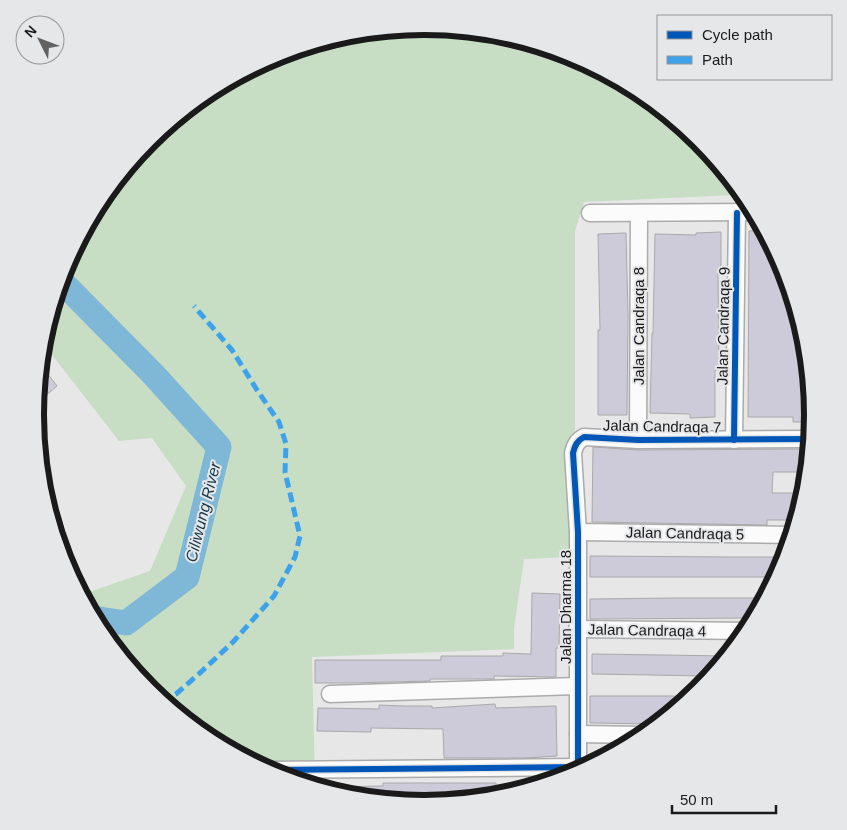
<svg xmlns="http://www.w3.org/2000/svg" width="847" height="830" font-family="Arial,sans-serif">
  <rect width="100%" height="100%" fill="#e7e7e8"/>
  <polygon fill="#c7dec4" points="424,26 500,34 573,56 640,92 699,140 741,192 735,192 735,195 584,202 575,231 575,557 524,559 514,628 514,649 312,657 315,783 305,783 274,774 207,738 148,690 100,631 69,573 92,591 150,571 186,486 152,438 119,441 42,342 42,339 64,266 100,199 149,140 208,92 275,56 348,34"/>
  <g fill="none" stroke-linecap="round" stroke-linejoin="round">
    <polyline stroke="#7fb7d6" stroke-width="25" points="60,280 153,374 219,447 187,577 126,623 93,618"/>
  </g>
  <g fill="#cdcad9" stroke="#a9a9a9">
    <polygon points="764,230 783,266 805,339 812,415 812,422 793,422 793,417 748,417 749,231"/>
    <polygon points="721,232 721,273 718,273 719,370 715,370 715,417 690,418 690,414 650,413 652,333 653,333 655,234 696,235 696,233"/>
    <polygon points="626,233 628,314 627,415 598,415 598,330 600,330 598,234"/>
    <polygon points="40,364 57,386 36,404 38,378"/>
    <polygon points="593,447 638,450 809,449 807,472 773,472 772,493 804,493 796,520 767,520 767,525 592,522"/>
    <polygon points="590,556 731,557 785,557 783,564 775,577 590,577"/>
    <polygon points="532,593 560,594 559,648 556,648 556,677 494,676 494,679 430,679 430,681 349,683 315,683 315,660 441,660 441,656 503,656 503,653 531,654"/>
    <polygon points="675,598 765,598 753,618 590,619 590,599"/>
    <polygon points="592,654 663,655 726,656 709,676 592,674"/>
    <polygon points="590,696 691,696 657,724 590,723"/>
    <polygon points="495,704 496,708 556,706 557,756 525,758 444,758 443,729 371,728 371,732 317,731 318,708 379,709 379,705 405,706 432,706 432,708"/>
    <polygon points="383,783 496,783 496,797 424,804 347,796 328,790 329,787 383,786"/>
  </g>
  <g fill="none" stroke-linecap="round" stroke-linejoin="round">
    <defs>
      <g id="minor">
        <polyline points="590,213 754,212"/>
        <polyline points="638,440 639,213"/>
        <polyline points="734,440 737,213"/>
        <polyline points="578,532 791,535"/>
        <polyline points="577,629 747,631"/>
        <polyline points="330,694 577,686"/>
        <polyline points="578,734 644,735"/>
        <polyline points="268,770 578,767"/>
        <path d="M578 771V532L573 453C575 445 577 441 584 437L638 440 810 439"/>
      </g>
    </defs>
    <use href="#minor" stroke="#ababac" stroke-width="19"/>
    <use href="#minor" stroke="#fbfbfc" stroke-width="16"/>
    <polyline stroke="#3da2ea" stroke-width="5" stroke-dasharray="10 5" stroke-linecap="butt" points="162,701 176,694 201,672 233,642 274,596 295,557 300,536 285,472 286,444 279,422 257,390 232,350 194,306"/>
    <defs>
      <g id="cycleway">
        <polyline points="734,440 737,213"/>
        <polyline points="268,770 578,767"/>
        <path d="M578 771V532L573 453C575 445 577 441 584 437L638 440 810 439"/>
      </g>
    </defs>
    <use href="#cycleway" stroke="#e6e7e9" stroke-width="9"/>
    <use href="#cycleway" stroke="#0057b8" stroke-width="6"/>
  </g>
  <g text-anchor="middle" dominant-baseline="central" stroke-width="4" stroke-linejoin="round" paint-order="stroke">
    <g font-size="15" fill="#1a1a1b" stroke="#e6e7e9">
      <text transform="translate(638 326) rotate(-90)">Jalan Candraqa 8</text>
      <text transform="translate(723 326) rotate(-89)">Jalan Candraqa 9</text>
      <text transform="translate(662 426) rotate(1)">Jalan Candraqa 7</text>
      <text transform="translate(685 533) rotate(1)">Jalan Candraqa 5</text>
      <text transform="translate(565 607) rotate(-90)">Jalan Dharma 18</text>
      <text transform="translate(647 630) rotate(1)">Jalan Candraqa 4</text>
    </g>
    <g font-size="16" font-style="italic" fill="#15384b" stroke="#e6e7e9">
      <text transform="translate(203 512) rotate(-76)">Ciliwung River</text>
    </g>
  </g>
  <path d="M0 0H847V830H0ZM44 415a380 380 0 1 1 760 0a380 380 0 1 1-760 0Z" fill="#e6e7e9" fill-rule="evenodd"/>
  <path fill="none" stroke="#1a1a1b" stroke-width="6" d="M44 415a380 380 0 1 1 760 0a380 380 0 1 1-760 0Z"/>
  <rect x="657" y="15" width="175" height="65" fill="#e6e7e9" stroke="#949597"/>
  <rect x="667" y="31" width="25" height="8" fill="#0057b8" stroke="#949597"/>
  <text x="702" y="40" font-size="15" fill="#1a1a1b">Cycle path</text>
  <rect x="667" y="56" width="25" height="8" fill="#3da2ea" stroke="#949597"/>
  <text x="702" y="65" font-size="15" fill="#1a1a1b">Path</text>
  <g transform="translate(40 40) rotate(312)"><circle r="24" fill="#e6e7e9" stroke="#949597"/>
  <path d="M0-4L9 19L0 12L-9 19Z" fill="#626263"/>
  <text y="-8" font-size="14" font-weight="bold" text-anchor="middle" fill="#1a1a1b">N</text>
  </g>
  <path d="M672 805v8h104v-8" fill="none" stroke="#1a1a1b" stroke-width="2.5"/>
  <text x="680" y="805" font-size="15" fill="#1a1a1b" stroke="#e6e7e9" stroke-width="4" paint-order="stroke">50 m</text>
</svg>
